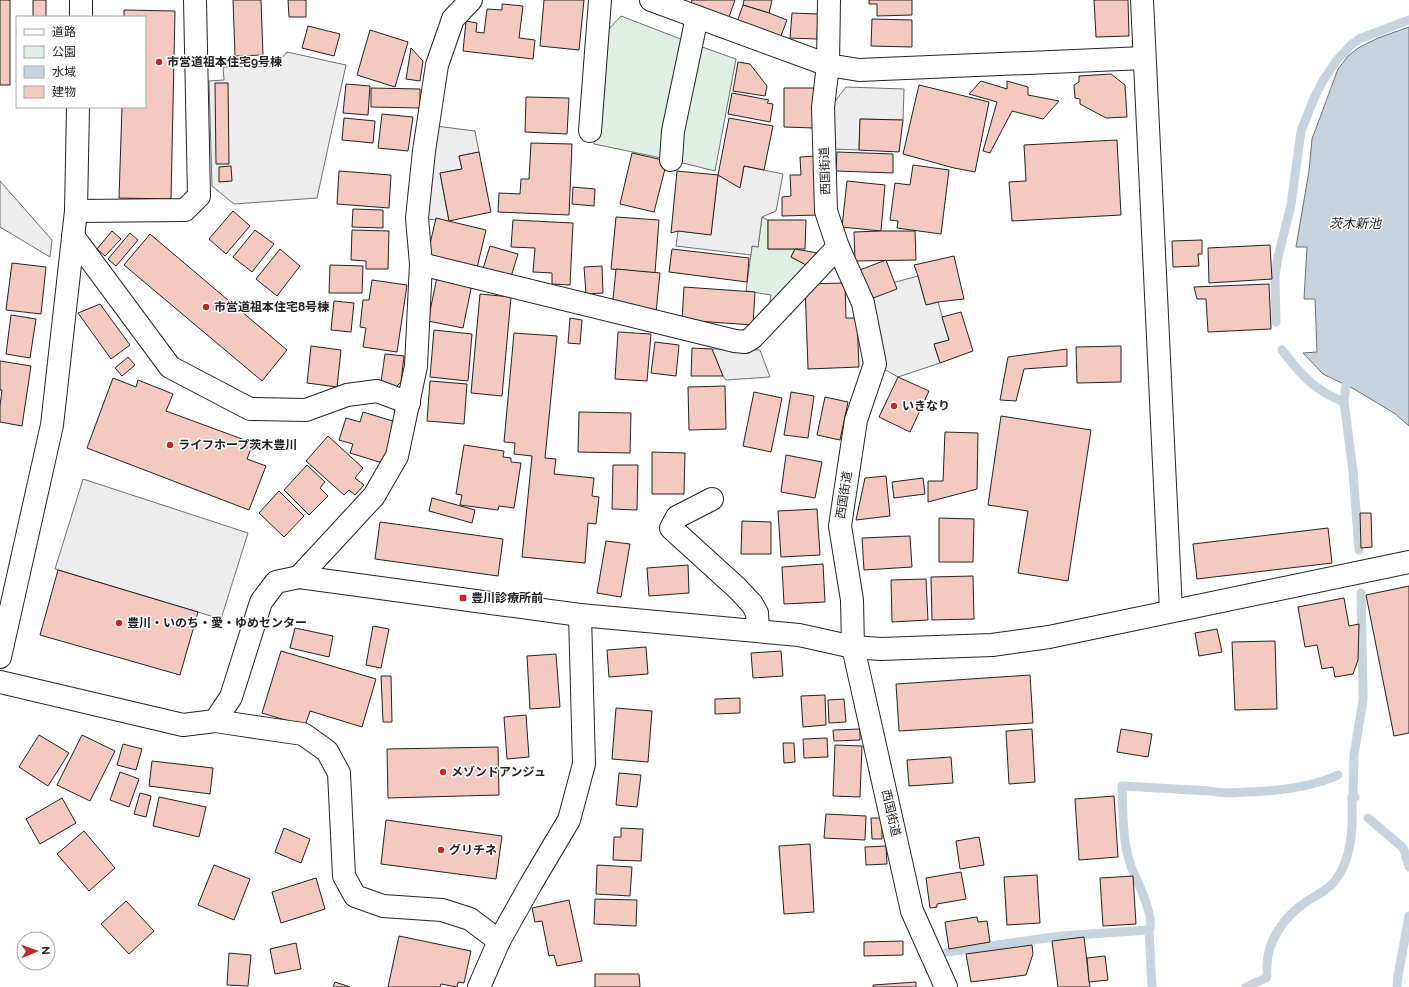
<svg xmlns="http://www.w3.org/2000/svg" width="1409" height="987" font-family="Raleway,'Noto Sans JP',sans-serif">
  <rect width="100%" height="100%" fill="#fff"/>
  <g fill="#e0efe3" stroke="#6f6f6f">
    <polygon points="621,16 691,43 736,59 715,171 671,160 594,144 608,30"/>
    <polygon points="762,217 768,220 768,249 795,249 791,257 810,267 767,318 771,295 746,291 752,246 758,247"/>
  </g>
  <g fill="#ededed" stroke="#6f6f6f">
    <polygon points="287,52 346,65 317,198 234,204 212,186 209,81 224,80 223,67 275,66"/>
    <polygon points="846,87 904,89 903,120 860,119 859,150 831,149 833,104"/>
    <polygon points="428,125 475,131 479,152 459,156 462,169 440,173 449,221 417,218"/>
    <polygon points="744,166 783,174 776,211 762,217 758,247 752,246 751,255 676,246 678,231 711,234 718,175 740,187"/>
    <polygon points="0,181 52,240 50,257 0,227"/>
    <polygon points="918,276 926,305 938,302 949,340 934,344 940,363 898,377 875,364 855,293"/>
    <polygon points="712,349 760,350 770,377 726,380 723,376"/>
    <polygon points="83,479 248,533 221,619 55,569"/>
  </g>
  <polygon fill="#c7d3dd" stroke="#6f6f6f" points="1409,27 1409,426 1394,413 1354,389 1323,374 1303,353 1317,352 1315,299 1304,299 1307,247 1296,247 1309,171 1312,139 1338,69 1348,56 1358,48 1378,38"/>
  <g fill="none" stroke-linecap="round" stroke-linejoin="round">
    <g stroke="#c7d3dd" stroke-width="9">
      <polyline points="1276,322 1275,276 1278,257 1291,205 1301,131 1315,96 1324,79 1337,60 1351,45 1359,39 1409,20"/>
      <path d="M1282 350C1301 375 1314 390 1344 402L1353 471 1359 550"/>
      <polyline points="1344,402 1346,384"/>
      <polyline points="1355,797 1353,794 1354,755 1363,700 1363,689 1361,593"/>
      <polyline points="1368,818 1401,846 1404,850 1409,867"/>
      <polyline points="947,952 1061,936 1149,930"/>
      <path d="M1267 969C1266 941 1284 917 1307 901 1316 896 1327 890 1334 882 1353 859 1353 825 1352 797H1354"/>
      <path d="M1152 987 1149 930C1156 920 1137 880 1132 869 1122 843 1123 813 1122 786L1210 791C1222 794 1234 793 1247 792 1277 791 1310 788 1338 775"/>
      <polyline points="1246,987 1266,978 1267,974"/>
      <polyline points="1397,987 1398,976 1409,916"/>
    </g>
  </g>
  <g fill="#f3c9c0" stroke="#222">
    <rect x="0" y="0" width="10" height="85"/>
    <rect x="33" y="0" width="13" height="17"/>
    <polygon points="233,0 261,0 263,55 235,56"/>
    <polygon points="288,0 306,0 306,17 289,17"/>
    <polygon points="544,0 584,0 579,50 540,46"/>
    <polygon points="692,0 735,0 729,17 691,4"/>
    <polygon points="744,0 772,0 769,13 743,5"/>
    <polygon points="869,0 912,0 912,15 877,16 877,4 869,4"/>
    <polygon points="1094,0 1128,0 1129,36 1096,37"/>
    <polygon points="502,4 523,6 519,38 535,40 533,59 463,51 466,21 477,23 476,32 484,33 487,9 502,10"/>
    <polygon points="743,5 769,13 787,20 779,41 736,25"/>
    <polygon points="124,10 175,11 171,199 119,198 122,107 145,107 145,17 124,17"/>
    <polygon points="792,13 818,14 817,39 790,38"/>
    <polygon points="872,19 912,20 912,47 871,46"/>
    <polygon points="308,26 340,34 334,56 302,48"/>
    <polygon points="370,30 408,42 395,87 357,75"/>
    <polygon points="411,48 423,61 420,81 406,79"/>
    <polygon points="738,62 750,64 767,86 765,96 733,91"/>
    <polygon points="1111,74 1125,85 1127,117 1106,118 1080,104 1080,99 1075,98 1074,85 1079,82 1079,76"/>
    <polygon points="981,81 1007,89 1007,81 1028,87 1028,95 1059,101 1043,119 1012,111 990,153 983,151 997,102 969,94"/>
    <polygon points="215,83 228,83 229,164 216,164"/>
    <polygon points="346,84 370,86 368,115 343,113"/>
    <polygon points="919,85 989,102 975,172 954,168 903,154"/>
    <polygon points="371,88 420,89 420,108 371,107"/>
    <polygon points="784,88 814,88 814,128 784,127"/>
    <polygon points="732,93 769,100 767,103 773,104 770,122 728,114"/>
    <polygon points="526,97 569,98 567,134 525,132"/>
    <polygon points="382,114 413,117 408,151 378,148"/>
    <polygon points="344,118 375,121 373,143 342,140"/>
    <polygon points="729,118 773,126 764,170 744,166 740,188 718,175"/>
    <polygon points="860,119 903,120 899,152 859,150"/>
    <polygon points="1117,140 1121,215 1012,221 1009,182 1026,181 1024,145"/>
    <polygon points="531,143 572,144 569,215 498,212 499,193 520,194 521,179 529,179"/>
    <polygon points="479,152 491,212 449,221 440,173 462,169 459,156"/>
    <polygon points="837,152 893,154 893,173 836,171"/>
    <polygon points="632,153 667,161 654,212 620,204"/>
    <polygon points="816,156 818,215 782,216 782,197 791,196 790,175 801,175 800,157"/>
    <polygon points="913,165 949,170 941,234 897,228 898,221 890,220 895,183 910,185"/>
    <polygon points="231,166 232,181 219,182 219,167"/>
    <polygon points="339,171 391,175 389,208 337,204"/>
    <polygon points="677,171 718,175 711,235 678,231 671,233"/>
    <polygon points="847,181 885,185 881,231 842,227"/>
    <polygon points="573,187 595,189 594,206 572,204"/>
    <polygon points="353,209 383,210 383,228 352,227"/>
    <polygon points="233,211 250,226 226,254 209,239"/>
    <polygon points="616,217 659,220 655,273 611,269"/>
    <polygon points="436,218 486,230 477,268 427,257"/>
    <polygon points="513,220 573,223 570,285 552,284 552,273 533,272 535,248 511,247"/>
    <polygon points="768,220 806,220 805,249 768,249"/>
    <polygon points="255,230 274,244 252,272 233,257"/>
    <polygon points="352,230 389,231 388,269 366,269 366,261 351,260"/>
    <polygon points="112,231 121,239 105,256 97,249"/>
    <polygon points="881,231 915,231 916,260 855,261 854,232"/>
    <polygon points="130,233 138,240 116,266 108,259"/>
    <polygon points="150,234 287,350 262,381 124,265"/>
    <polygon points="1202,240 1202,254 1198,254 1199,266 1173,267 1172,241"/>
    <polygon points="1270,245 1272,279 1209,283 1208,248"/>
    <polygon points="490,246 518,254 510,280 482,272"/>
    <polygon points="280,249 300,266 277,296 256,279"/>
    <polygon points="672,249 749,258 747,282 669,272"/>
    <polygon points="795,249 818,253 810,267 791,257"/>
    <polygon points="954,256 964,299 938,302 926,305 918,276 914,265"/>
    <polygon points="886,260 897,289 868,300 857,271"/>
    <polygon points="12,263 46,267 41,314 6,310"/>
    <polygon points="330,265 363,266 362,293 329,293"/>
    <polygon points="602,266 603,293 586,294 584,267"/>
    <polygon points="616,269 660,273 656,313 612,309"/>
    <polygon points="437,277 472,284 463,328 428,321"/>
    <polygon points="372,280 407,285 397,352 363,347 366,328 360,327 363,300 369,300"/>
    <polygon points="845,283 846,318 857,318 859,367 808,369 805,284"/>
    <polygon points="1269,284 1271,329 1208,332 1206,299 1197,299 1194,287"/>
    <polygon points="684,287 755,292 753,325 682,320"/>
    <polygon points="480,294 511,297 502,396 471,393"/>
    <polygon points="334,301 354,303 351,332 331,330"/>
    <polygon points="100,304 130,345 111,359 78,313"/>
    <polygon points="961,312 973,351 940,363 934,344 949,340 942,317"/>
    <polygon points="11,315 36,319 30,358 6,354"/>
    <polygon points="570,318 582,320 580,344 568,343"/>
    <polygon points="434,330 472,334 468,381 430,377"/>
    <polygon points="618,332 651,334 647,381 615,379"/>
    <polygon points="514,333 557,336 545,458 556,459 554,474 594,478 592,496 599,497 596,524 588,523 585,563 522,557 532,456 514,454 515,443 504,442"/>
    <polygon points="655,342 679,345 676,376 651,373"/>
    <polygon points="311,346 341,350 337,387 307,383"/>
    <polygon points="1121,346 1121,382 1077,383 1076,347"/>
    <polygon points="692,348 712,349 723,376 691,376"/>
    <polygon points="1067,349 1067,366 1024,369 1016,401 1000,400 1008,357"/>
    <polygon points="385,354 404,356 401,382 392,391 380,389"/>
    <polygon points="128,357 135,365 122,376 115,368"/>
    <polygon points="0,361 31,366 22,426 0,422 0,406 2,390 0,390"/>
    <polygon points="898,377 929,391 910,432 879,417"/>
    <polygon points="113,378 136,387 138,380 173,394 166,411 253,443 247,459 266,466 249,510 87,448"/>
    <polygon points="430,381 467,384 464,424 427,421"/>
    <polygon points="725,386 726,429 689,430 688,387"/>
    <polygon points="754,392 782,398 771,452 743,446"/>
    <polygon points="791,392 814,396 808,438 784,435"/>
    <polygon points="825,397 848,402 840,440 817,435"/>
    <polygon points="363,412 399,423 386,464 350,453 353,444 339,440 346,418 360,422"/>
    <polygon points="579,412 631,413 630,453 578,452"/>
    <polygon points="1001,416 1091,430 1068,581 1018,573 1028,511 988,505"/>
    <polygon points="945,432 978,433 977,489 928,502 928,481 943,481"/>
    <polygon points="328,436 363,468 355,478 364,485 355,495 349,490 344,495 306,461"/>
    <polygon points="464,445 504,451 503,457 511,458 511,462 521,463 514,508 499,506 498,510 460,505 462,495 456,494"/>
    <polygon points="652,452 685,453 684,494 652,494"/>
    <polygon points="786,455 822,462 815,498 781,492"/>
    <polygon points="307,465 325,482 320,488 328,496 309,515 284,490"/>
    <polygon points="613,465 638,465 637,510 612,509"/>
    <polygon points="886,476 890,516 856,520 865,478"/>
    <polygon points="923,478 925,494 894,498 892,482"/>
    <polygon points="279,491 304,516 284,537 259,513"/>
    <polygon points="432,498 475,510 472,523 429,511"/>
    <polygon points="817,509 820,555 781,557 778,511"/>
    <polygon points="1360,513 1371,513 1372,547 1361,548"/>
    <polygon points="939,518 974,519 973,562 939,562"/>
    <polygon points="742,521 771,522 771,554 741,554"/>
    <polygon points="380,522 503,539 498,576 375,559"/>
    <polygon points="1328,528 1332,563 1197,579 1193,544"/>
    <polygon points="910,536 912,567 864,570 862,538"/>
    <polygon points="606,541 630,544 621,597 597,593"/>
    <polygon points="823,564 825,602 784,604 782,567"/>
    <polygon points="688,565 689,593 649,596 647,568"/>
    <polygon points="58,570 198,612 180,675 40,635"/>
    <polygon points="973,576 974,619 932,620 931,577"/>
    <polygon points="926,579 928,620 892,622 891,580"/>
    <polygon points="1409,586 1409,733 1394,736 1366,595"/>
    <polygon points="1344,598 1349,626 1359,624 1358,660 1353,674 1335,677 1333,667 1322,669 1317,645 1305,647 1298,607"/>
    <polygon points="373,626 389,629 381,668 366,665"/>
    <polygon points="295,628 333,636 329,657 290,648"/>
    <polygon points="1217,629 1222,652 1199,656 1195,633"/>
    <polygon points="1275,641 1277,709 1235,710 1232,642"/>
    <polygon points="646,647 648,674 609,677 607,650"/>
    <polygon points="281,651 376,679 362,727 310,711 305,726 262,713"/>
    <polygon points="781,651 783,676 753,678 751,653"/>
    <polygon points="556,654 560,707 530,709 527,656"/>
    <polygon points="1030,675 1033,723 899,731 896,684"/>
    <polygon points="381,676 391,676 392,722 383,722"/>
    <polygon points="825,695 826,725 803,727 801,696"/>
    <polygon points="740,698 740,713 715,714 715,699"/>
    <polygon points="844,699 846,722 829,723 828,700"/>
    <polygon points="616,708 652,711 648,762 612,759"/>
    <polygon points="526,715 529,757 507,759 504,717"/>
    <polygon points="860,729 860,740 834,741 833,730"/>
    <polygon points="1032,729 1035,782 1009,784 1006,731"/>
    <polygon points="1121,729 1152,734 1148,757 1117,752"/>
    <polygon points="39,735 69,753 48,786 19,767"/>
    <polygon points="82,735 115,751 90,801 57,785"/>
    <polygon points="827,738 828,757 804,758 803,739"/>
    <polygon points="783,743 794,743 795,762 784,763"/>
    <polygon points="123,744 142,749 136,770 117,765"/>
    <polygon points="835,745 862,746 860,797 833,796"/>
    <polygon points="498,747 499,795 388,798 387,749"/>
    <polygon points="951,757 953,783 909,786 907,760"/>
    <polygon points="152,761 213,768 210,794 149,786"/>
    <polygon points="120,772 139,779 129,807 110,800"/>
    <polygon points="619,773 641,775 637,807 616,805"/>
    <polygon points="140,793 151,796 146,817 134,814"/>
    <polygon points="1114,796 1118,857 1079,860 1075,799"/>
    <polygon points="159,797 206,807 199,837 153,826"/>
    <polygon points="62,798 76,823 40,844 26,819"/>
    <polygon points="826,814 866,816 865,840 824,838"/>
    <polygon points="871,818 882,818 882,839 872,839"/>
    <polygon points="386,820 502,836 496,879 381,864"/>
    <polygon points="284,828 310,839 301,863 275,852"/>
    <polygon points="621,828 643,829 641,861 613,860 614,837 621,837"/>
    <polygon points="84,831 115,868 89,891 57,854"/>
    <polygon points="979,837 984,865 960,869 956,841"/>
    <polygon points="810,844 814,912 784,914 779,846"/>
    <polygon points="886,846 887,864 866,865 865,847"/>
    <polygon points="214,865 250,879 234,920 198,905"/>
    <polygon points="597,865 632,867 630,896 596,894"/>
    <polygon points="961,872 966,899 937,904 937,907 930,908 926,878"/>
    <polygon points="1037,875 1040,923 1007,925 1004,877"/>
    <polygon points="1133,876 1136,924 1103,926 1100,878"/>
    <polygon points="316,878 325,909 281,923 272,892"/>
    <polygon points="595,899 637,900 636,926 594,924"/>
    <polygon points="569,900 582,961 557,966 554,955 549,956 542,921 535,922 532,908"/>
    <polygon points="126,901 154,931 129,954 101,924"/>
    <polygon points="977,917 978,922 987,921 990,942 949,949 945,922"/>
    <polygon points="399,936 471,951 464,983 458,982 457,987 441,984 440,987 388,987"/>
    <polygon points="1084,937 1090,987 1058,987 1052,941"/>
    <polygon points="903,941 903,955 864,956 864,942"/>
    <polygon points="296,943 301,969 275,974 270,949"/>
    <polygon points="1032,945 1033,954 1026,975 971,982 966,954"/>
    <polygon points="229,953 251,955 248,986 227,985"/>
    <polygon points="1105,956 1108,980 1089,982 1087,958"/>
    <polygon points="595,974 639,974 640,987 595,987"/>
    <polygon points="335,982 350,987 333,987"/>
    <polygon points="916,982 916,987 873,987 873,985"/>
  </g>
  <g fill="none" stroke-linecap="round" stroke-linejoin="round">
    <defs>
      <g id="street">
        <polyline points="651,0 828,65 859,70 1144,58"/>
        <polyline points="829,0 828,65 823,107 826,211 838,247 863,303 875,364 856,420 840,526 852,600 853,647 912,911 946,987"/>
        <polyline points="1142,0 1171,611"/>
        <polyline points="81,17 81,0"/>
        <polyline points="590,131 600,0"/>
        <polyline points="671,160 673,131 697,17"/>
        <polyline points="76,211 185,210 199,196 195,0"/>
        <polyline points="73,236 170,367 250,409 306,410 347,395 377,391 409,403"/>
        <polyline points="421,264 735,341 745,342 752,338 838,247"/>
        <polyline points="712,499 677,517 671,528 737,588 752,604 757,613 758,631"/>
        <polyline points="299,577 374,496 397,456 416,366 421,264 417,218 424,151 437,65 453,19 471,0"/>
        <polyline points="0,657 52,425 76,211 78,107"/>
        <polyline points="215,721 303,734 327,751 339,773 344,876 355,896 383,906 442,910 470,919 499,941"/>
        <polyline points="479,987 499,941 531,884 569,820 584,764 580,615"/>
      </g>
      <polyline id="secondary" points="0,682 183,725 215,721 231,697 261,602 276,582 299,577 580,615 799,635 853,647 881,649 992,645 1049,637 1409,562"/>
    </defs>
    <use href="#street" stroke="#222" stroke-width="24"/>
    <use href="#secondary" stroke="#222" stroke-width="24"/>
    <use href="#street" stroke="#fff" stroke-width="22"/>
    <use href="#secondary" stroke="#fff" stroke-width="22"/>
  </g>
  <g fill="#c62828" stroke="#fff" stroke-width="1.5">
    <circle cx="159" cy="62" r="4"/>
    <circle cx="206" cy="307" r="4"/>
    <circle cx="894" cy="406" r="4"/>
    <circle cx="170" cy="445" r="4"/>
    <rect x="459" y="594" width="8" height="8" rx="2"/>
    <circle cx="119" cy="623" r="4"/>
    <circle cx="443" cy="772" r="4"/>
    <circle cx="441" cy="850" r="4"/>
  </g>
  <g text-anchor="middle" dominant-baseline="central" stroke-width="3" stroke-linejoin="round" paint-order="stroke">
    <g font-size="12" font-weight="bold" fill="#222" stroke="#fff" text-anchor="start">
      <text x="167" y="62">市営道祖本住宅9号棟</text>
      <text x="214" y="307">市営道祖本住宅8号棟</text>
      <text x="902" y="406">いきなり</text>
      <text x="178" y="445">ライフホープ茨木豊川</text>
      <text x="471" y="598">豊川診療所前</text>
      <text x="127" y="623">豊川・いのち・愛・ゆめセンター</text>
      <text x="451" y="772">メゾンドアンジュ</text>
      <text x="449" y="850">グリチネ</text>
    </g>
    <g font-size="12" fill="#222" stroke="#fff">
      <text transform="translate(825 171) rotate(-92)">西国街道</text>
      <text transform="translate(844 495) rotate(-81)">西国街道</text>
      <text transform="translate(891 813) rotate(77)">西国街道</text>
    </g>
    <g font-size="13" font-style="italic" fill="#222" stroke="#fff">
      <text x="1355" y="223">茨木新池</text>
    </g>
  </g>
  <rect x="16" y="16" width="130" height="92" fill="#ffffff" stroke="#a7a7a7"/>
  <rect x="24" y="29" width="20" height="6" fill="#ffffff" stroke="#a7a7a7"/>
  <text x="52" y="36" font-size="12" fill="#222222">道路</text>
  <rect x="24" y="46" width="20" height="12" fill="#e0efe3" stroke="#a7a7a7"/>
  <text x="52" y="56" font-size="12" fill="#222222">公園</text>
  <rect x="24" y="66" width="20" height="12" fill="#c7d3dd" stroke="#a7a7a7"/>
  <text x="52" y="76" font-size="12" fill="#222222">水域</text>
  <rect x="24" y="86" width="20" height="12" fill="#f3c9c0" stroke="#a7a7a7"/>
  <text x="52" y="96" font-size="12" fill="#222222">建物</text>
  <g transform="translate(36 951) rotate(88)"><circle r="19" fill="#ffffff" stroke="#a7a7a7"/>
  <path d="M0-3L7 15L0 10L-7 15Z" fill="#c62828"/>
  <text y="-6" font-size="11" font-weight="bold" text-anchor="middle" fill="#222222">N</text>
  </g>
</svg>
